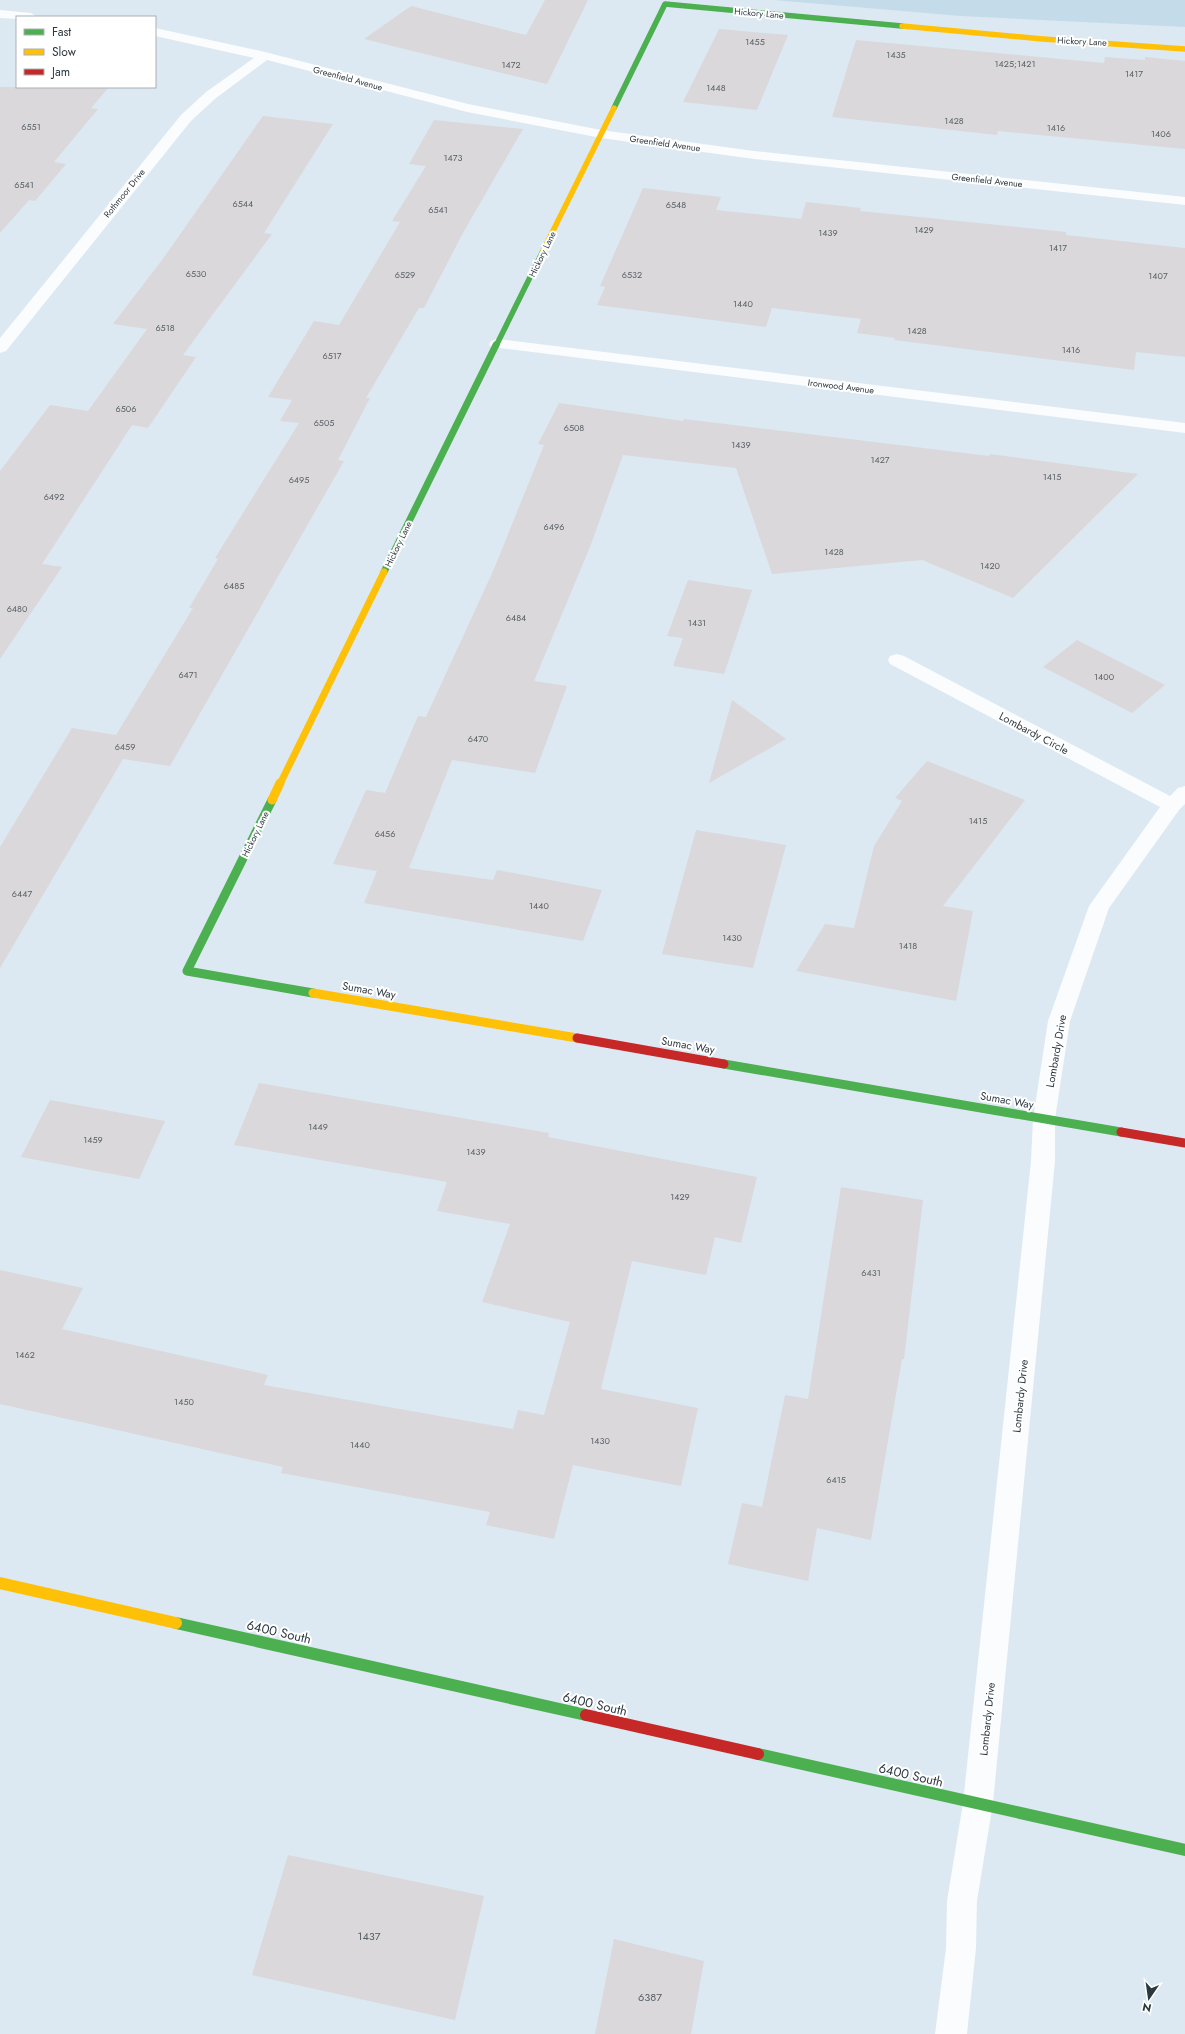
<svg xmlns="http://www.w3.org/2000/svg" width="1185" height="2034" font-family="Jost,sans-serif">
  <rect width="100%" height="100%" fill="#dce9f2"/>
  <polygon fill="#c4dbea" points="774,0 1185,0 1185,27 961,16"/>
  <g fill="#dad8da">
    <polygon points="545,0 588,0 547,84 364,39 411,6 526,35"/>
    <polygon points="719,29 788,35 757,110 683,102"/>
    <polygon points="856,40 1104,63 1105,57 1145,60 1145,57 1185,61 1185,149 998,131 997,135 832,117"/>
    <polygon points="0,87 109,87 91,108 98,109 54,162 66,164 35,201 29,200 0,233"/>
    <polygon points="263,116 333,124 264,233 272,234 183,355 196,357 148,428 132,425 42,564 62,567 0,659 0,471 50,405 88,411 147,329 113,324 165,256"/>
    <polygon points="434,120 523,129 464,231 424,308 419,308 366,398 370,398 338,460 344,461 170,766 123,759 0,968 0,847 72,728 116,735 193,608 189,608 218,559 215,558 299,423 280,421 292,400 268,397 314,321 339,325 400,222 392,221 426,166 409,164"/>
    <polygon points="643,188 721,197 716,210 801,219 806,202 861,208 860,211 1066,232 1066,235 1185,248 1185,357 1136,352 1134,370 894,340 895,338 857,333 861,319 772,308 766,327 597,305 605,287 600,286"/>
    <polygon points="559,403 683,421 684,419 808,434 989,456 990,454 1138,474 1013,598 922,560 772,574 736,468 623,455 590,547 534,681 567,686 535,773 452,760 409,868 493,880 497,870 602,890 583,941 364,903 377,871 333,864 366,790 385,793 418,716 426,717 494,569 544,445 538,444"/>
    <polygon points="688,580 752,590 724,674 673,666 683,638 667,636"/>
    <polygon points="1077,640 1165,685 1132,713 1043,667"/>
    <polygon points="732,700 786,739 709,783"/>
    <polygon points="927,761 1025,800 943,906 973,911 956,1001 796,971 825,924 854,928 874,846 902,801 895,798"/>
    <polygon points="696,830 786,845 753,968 662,954"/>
    <polygon points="259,1083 549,1133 548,1137 757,1177 741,1243 715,1237 706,1275 632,1261 601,1389 698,1408 681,1486 573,1465 554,1539 486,1525 490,1512 281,1473 283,1467 0,1404 0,1270 83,1288 62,1329 268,1375 264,1385 513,1429 518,1410 544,1415 570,1322 482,1302 510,1224 437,1211 447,1182 234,1145"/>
    <polygon points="50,1100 165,1121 139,1179 21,1157"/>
    <polygon points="841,1187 923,1200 904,1359 902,1359 871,1540 817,1528 808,1581 728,1564 742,1503 762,1507 785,1395 808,1399"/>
    <polygon points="288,1855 484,1896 455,2020 252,1975"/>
    <polygon points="614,1939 704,1961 691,2034 595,2034"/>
  </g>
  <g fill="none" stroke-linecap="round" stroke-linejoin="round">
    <g fill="#fafcfd" fill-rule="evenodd">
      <polygon points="0,10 31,13 37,17 17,17 17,19 0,18"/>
      <polygon points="155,28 265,52 468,104 601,130 754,151 1185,197 1185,205 754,159 601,138 467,112 267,60 216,98 191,121 6,351 0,353 0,338 181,115 206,92 254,58 155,36"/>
      <polygon points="497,339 1185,423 1185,433 491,347 489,344 491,341"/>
      <polygon points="897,654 904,656 1170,796 1178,788 1185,786 1185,804 1179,810 1109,908 1070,1021 1055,1119 1055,1161 993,1803 977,1901 976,1948 967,2034 935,2034 946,1948 947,1901 963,1803 1031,1161 1033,1119 1048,1021 1089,906 1160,807 890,664 888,660 890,656"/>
    </g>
    <g stroke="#4caf50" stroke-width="5.5">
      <polyline points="614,108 665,4 902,26"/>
      <polyline points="496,346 543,251"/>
    </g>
    <polyline stroke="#4caf50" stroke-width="7" points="384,572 496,345"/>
    <g stroke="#4caf50" stroke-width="9">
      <polyline points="272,800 187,971 313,993"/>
      <polyline points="724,1064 1121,1132"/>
    </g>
    <g stroke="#4caf50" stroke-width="12">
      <polyline points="176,1623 586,1715"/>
      <polyline points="758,1754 1185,1850"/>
    </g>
    <g stroke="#ffc107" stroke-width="5.5">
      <polyline points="902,26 1043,39 1185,49"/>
      <polyline points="543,251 614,108"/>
    </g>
    <polyline stroke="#ffc107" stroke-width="7" points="280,784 384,572"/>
    <g stroke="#ffc107" stroke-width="9">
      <polyline points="272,800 280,783"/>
      <polyline points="313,993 577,1038"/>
    </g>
    <polyline stroke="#ffc107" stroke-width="12" points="0,1583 176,1623"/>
    <g stroke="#c62828" stroke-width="9">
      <polyline points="577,1038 724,1064"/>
      <polyline points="1121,1132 1185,1143"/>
    </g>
    <polyline stroke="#c62828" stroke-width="12" points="586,1715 758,1754"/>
  </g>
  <g text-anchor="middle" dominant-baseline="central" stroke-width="4" stroke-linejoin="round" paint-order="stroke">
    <g font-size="9" fill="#2c3840" stroke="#fff">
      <text transform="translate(759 13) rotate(5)">Hickory Lane</text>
      <text transform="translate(1082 41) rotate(3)">Hickory Lane</text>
      <text transform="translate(348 78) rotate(15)">Greenfield Avenue</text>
      <text transform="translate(665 143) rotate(8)">Greenfield Avenue</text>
      <text transform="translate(987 180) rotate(6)">Greenfield Avenue</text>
      <text transform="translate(124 193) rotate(-51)">Rothmoor Drive</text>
      <text transform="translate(542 254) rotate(-64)">Hickory Lane</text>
      <text transform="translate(841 386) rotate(7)">Ironwood Avenue</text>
      <text transform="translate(398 544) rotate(-64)">Hickory Lane</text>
      <text transform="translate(255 834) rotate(-64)">Hickory Lane</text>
    </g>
    <g font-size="9" fill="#586066">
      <text x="755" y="41">1455</text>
      <text x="896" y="54">1435</text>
      <text x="1015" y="63">1425;1421</text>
      <text x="511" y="64">1472</text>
      <text x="1134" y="73">1417</text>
      <text x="716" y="87">1448</text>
      <text x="954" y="120">1428</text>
      <text x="31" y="126">6551</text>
      <text x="1056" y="127">1416</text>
      <text x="1161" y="133">1406</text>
      <text x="453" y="157">1473</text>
      <text x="24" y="184">6541</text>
      <text x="243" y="203">6544</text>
      <text x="676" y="204">6548</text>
      <text x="438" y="209">6541</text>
      <text x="924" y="229">1429</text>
      <text x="828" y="232">1439</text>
      <text x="1058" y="247">1417</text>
      <text x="196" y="273">6530</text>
      <text x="405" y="274">6529</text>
      <text x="632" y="274">6532</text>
      <text x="1158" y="275">1407</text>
      <text x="743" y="303">1440</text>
      <text x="165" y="327">6518</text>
      <text x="917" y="330">1428</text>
      <text x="1071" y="349">1416</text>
      <text x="332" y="355">6517</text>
      <text x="126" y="408">6506</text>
      <text x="324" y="422">6505</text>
      <text x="574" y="427">6508</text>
      <text x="741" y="444">1439</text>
      <text x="880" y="459">1427</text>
      <text x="1052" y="476">1415</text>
      <text x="299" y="479">6495</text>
      <text x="54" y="496">6492</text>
      <text x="554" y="526">6496</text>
      <text x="834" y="551">1428</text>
      <text x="990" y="565">1420</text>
      <text x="234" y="585">6485</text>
      <text x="17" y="608">6480</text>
      <text x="516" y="617">6484</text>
      <text x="697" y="622">1431</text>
      <text x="188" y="674">6471</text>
      <text x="1104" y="676">1400</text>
      <text x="478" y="738">6470</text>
      <text x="125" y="746">6459</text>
      <text x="978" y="820">1415</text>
      <text x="385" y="833">6456</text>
      <text x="22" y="893">6447</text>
      <text x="539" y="905">1440</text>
      <text x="732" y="937">1430</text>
      <text x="908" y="945">1418</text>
      <text x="318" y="1126">1449</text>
      <text x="93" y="1139">1459</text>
      <text x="476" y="1151">1439</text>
      <text x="680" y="1196">1429</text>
      <text x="871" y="1272">6431</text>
      <text x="25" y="1354">1462</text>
      <text x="184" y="1401">1450</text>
      <text x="600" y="1440">1430</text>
      <text x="360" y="1444">1440</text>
      <text x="836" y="1479">6415</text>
    </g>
    <g font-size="11" fill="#2c3840" stroke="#fff">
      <text transform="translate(1034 733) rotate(28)">Lombardy Circle</text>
      <text transform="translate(369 990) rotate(10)">Sumac Way</text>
      <text transform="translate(688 1045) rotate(10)">Sumac Way</text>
      <text transform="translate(1056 1051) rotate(-80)">Lombardy Drive</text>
      <text transform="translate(1007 1100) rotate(10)">Sumac Way</text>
      <text transform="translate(1020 1396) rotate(-84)">Lombardy Drive</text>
      <text transform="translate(987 1719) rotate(-84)">Lombardy Drive</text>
    </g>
    <g font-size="11" fill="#586066">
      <text x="369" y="1936">1437</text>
      <text x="650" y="1997">6387</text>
    </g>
    <g font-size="13" fill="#2c3840" stroke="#fff">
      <text transform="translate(279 1632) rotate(13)">6400 South</text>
      <text transform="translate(595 1704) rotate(13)">6400 South</text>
      <text transform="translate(911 1775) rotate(13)">6400 South</text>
    </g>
  </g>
  <rect x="16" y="16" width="140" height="72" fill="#ffffff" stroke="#abafb3"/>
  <rect x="24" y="29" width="20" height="6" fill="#4caf50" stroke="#abafb3"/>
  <text x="52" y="36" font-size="12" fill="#2c3840">Fast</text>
  <rect x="24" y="49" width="20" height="6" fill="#ffc107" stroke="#abafb3"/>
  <text x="52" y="56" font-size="12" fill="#2c3840">Slow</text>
  <rect x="24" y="69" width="20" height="6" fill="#c62828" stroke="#abafb3"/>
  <text x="52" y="76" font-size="12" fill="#2c3840">Jam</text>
  <g transform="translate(1149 1998) rotate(193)" stroke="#ffffff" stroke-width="3" paint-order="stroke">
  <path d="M0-3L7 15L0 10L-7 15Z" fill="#2c3840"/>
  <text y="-6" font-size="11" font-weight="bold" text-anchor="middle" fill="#2c3840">N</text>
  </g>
</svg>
